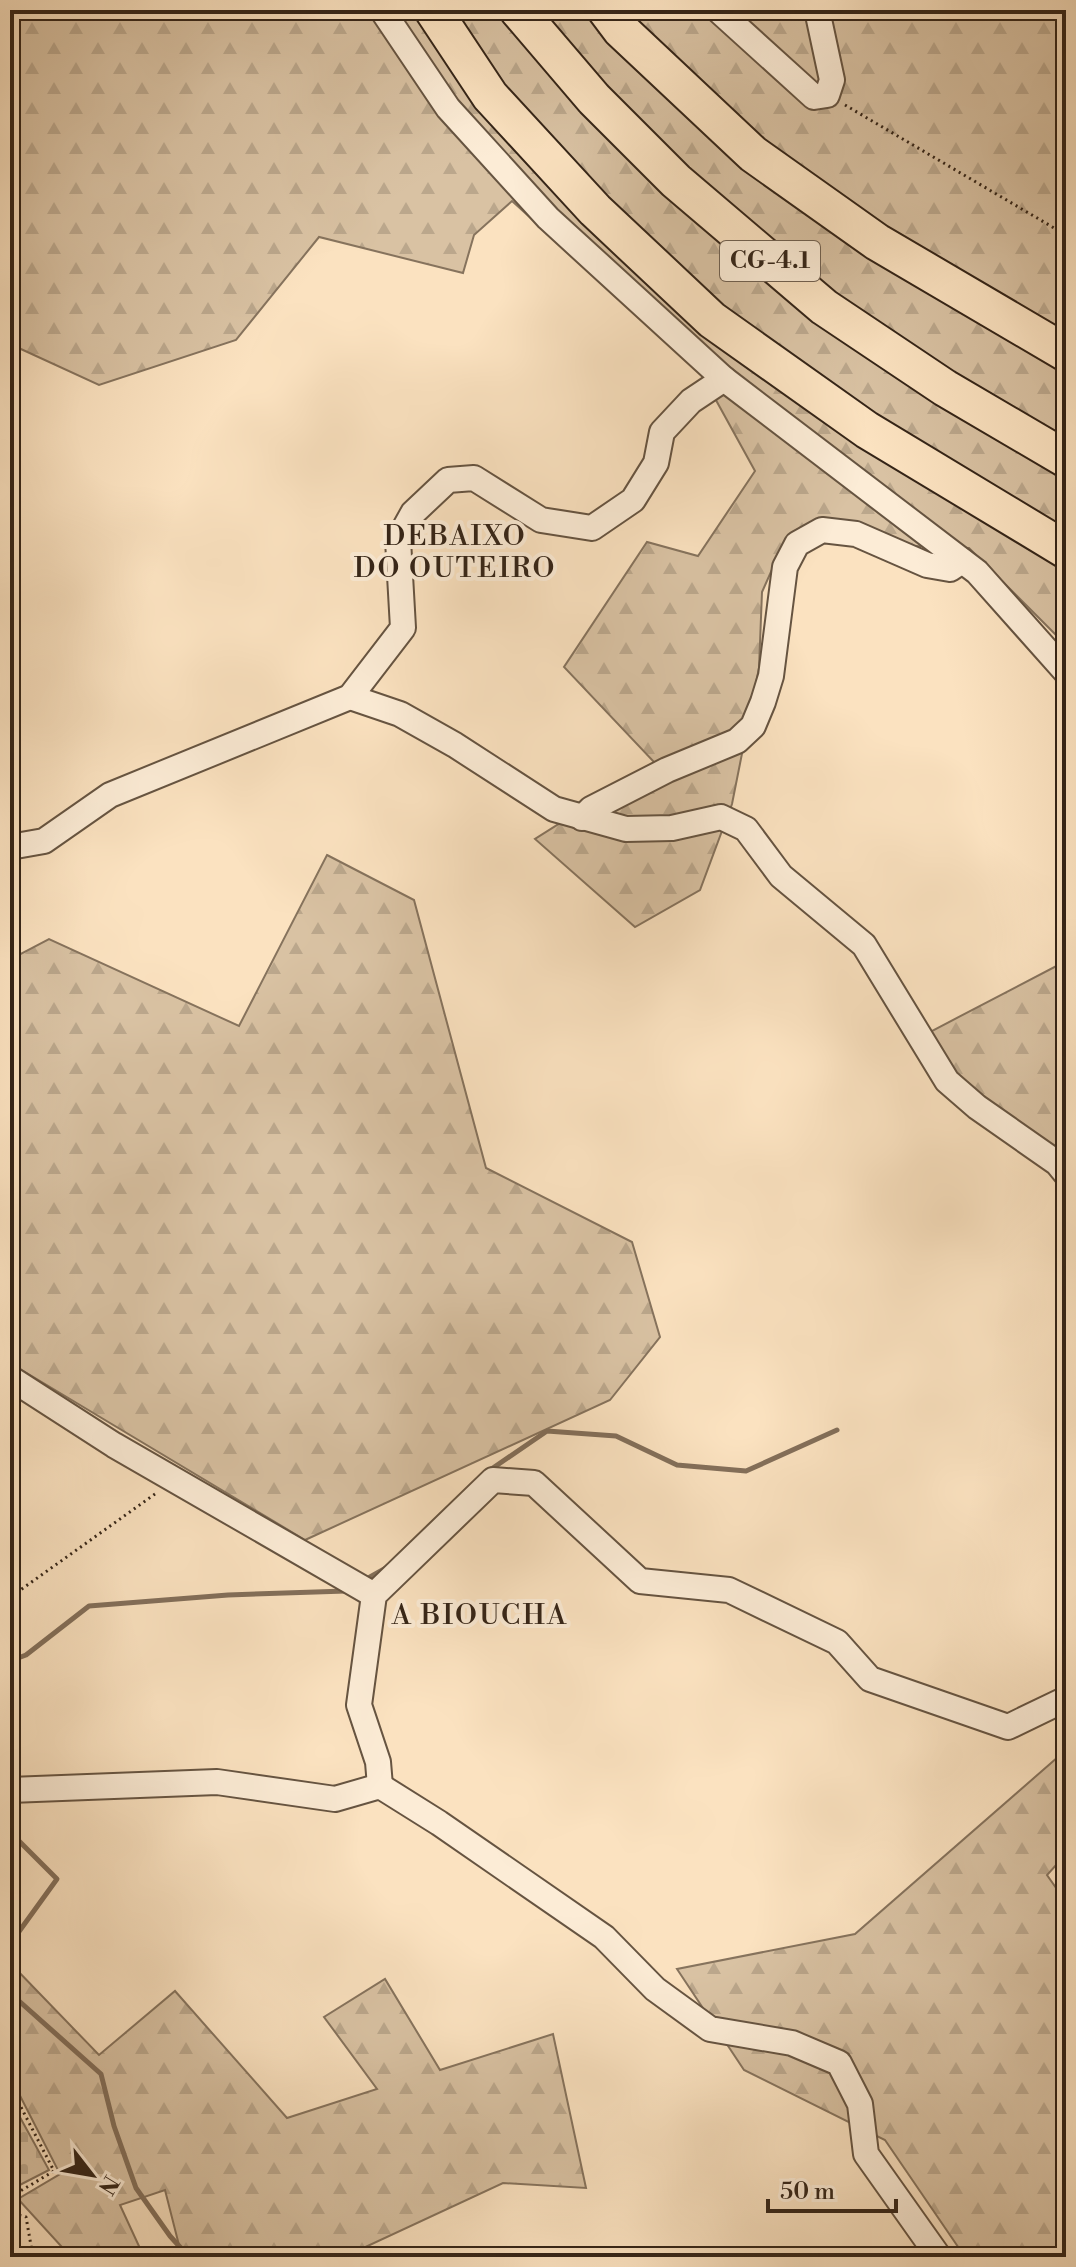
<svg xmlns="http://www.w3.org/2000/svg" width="1076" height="2267" font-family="'Libre Bodoni',serif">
  <defs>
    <pattern id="forest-firs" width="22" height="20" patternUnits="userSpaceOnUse" patternTransform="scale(2)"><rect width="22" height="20" fill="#d9c2a3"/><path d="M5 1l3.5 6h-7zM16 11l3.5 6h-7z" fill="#bba78c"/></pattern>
    <pattern id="cemetery-stones" width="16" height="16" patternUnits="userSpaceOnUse" patternTransform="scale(2)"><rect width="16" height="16" fill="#d9c2a3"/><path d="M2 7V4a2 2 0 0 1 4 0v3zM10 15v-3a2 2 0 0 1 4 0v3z" fill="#bba78c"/></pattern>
  </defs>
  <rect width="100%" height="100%" fill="#fbe2c0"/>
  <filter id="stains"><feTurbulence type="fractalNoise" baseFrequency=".0025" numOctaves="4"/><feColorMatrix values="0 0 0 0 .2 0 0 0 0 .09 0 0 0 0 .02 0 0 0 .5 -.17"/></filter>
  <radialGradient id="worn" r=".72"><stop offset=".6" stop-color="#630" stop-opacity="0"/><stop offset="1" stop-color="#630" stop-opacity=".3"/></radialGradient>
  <g fill="url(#forest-firs)" stroke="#86735d" stroke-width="2">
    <polygon points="10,10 1066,10 1066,645 969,548 826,543 786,538 762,592 759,668 732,804 700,890 635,927 535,839 655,763 564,667 647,542 698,556 755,471 701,373 512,201 474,235 463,273 319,237 236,340 99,385 10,344"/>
    <polygon points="327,855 414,900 486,1168 632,1242 660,1337 610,1400 305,1540 10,1363 10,953 17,956 49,939 239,1026"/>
    <polygon points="1066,961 1066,1162 965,1089 928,1033"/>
    <polygon points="1066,1750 1066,1854 1047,1875 1066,1902 1066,2257 965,2257 885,2140 744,2070 677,1969 855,1934"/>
    <polygon points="14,1967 99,2055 175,1991 287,2118 377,2089 324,2017 385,1979 440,2070 553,2034 586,2188 503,2183 344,2257 182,2257 165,2190 120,2205 144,2257 71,2257 18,2199 60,2174 14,2084 10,2081 10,1969"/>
  </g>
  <polygon fill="url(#cemetery-stones)" stroke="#86735d" stroke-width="2" points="10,2099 49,2170 10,2190"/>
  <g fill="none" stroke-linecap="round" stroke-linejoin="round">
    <g stroke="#836f5a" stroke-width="5">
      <polyline points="490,1470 547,1431 616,1436 677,1465 746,1471 837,1430"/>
      <polyline points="370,1577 386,1568"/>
      <polyline points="10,1661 26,1655 89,1606 228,1595 346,1591"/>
      <polyline points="10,1832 57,1879 10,1944"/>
      <polyline points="10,1993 101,2074 114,2126 136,2188 170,2236 189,2257"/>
    </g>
    <defs>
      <g id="minor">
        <polyline points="382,10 448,108 548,218 724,379 977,572 1066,672"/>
        <polyline points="718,10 814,97 827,95 832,80 817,10"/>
        <polyline points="350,697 400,714 455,745 554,809 626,829 672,828 721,817 746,829 781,876 864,945 947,1081 977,1107 1057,1163 1066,1174"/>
        <polyline points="582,818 591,809 667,770 737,741 753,726 763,702 771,676 785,567 797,544 822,530 856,534 927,565 950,569 962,561"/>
        <polyline points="10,847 44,841 110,795 350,697 403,628 398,540 413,513 448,480 474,478 541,520 592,528 633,500 656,463 662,432 691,401 724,379"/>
        <polyline points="10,1378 114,1445 374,1595"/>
        <polyline points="380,1786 378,1762 359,1705 374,1595 493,1480 534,1483 640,1581 729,1590 837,1642 870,1679 1008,1727 1066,1699"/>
        <polyline points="10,1790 217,1782 335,1799 380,1786 439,1823 604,1937 655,1989 710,2029 792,2043 839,2063 860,2104 866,2154 939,2257"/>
      </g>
      <g id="highway">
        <polyline points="433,10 490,96 595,210 712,320 867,430 1066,550"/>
        <polyline points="518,10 594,99 676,181 824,307 945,388 1066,459"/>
        <polyline points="606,10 621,30 753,154 877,242 1066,353"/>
      </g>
    </defs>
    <use href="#minor" stroke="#665441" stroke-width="28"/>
    <use href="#highway" stroke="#342417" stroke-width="40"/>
    <g stroke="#342417" stroke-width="3" stroke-dasharray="2 4" stroke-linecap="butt">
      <polyline points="845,105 1066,235"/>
      <polyline points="10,1602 12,1596 155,1494"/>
      <polyline points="10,2086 54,2171 12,2196 10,2200"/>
      <polyline points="10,2208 18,2215 26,2217 33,2257"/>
    </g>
    <use href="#minor" stroke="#fcecd6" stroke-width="24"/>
    <use href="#highway" stroke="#fbe2c0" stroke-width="36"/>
  </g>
  <g text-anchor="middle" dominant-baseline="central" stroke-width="8" stroke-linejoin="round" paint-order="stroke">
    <rect fill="#fcecd6" stroke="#706050" stroke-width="2" x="720" y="241" width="100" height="40" rx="6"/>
    <g font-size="24" font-weight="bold" fill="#342417">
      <text x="770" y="261">CG-4.1</text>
    </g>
    <g font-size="28" letter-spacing="2" fill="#342417" stroke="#fcecd6">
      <text x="455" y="536">DEBAIXO<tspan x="455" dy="32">DO OUTEIRO</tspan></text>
      <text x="480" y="1615">A BIOUCHA</text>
    </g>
  </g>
  <rect width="1076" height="2267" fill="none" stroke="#fbe2c0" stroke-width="40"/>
  <rect x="12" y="12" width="1052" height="2243" fill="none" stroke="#342417" stroke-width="4"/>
  <rect x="20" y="20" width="1036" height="2227" fill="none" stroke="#342417" stroke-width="2"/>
  <g transform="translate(92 2175) rotate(121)" stroke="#fcecd6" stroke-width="6" paint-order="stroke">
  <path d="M0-6L14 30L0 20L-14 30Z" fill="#342417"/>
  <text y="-12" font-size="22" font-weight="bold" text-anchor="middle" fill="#342417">N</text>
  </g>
  <path d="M768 2199v12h128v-12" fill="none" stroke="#342417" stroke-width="4"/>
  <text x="780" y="2199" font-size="24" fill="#342417" stroke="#fcecd6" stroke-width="6" paint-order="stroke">50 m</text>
  <rect width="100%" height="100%" filter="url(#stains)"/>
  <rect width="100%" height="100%" fill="url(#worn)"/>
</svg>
